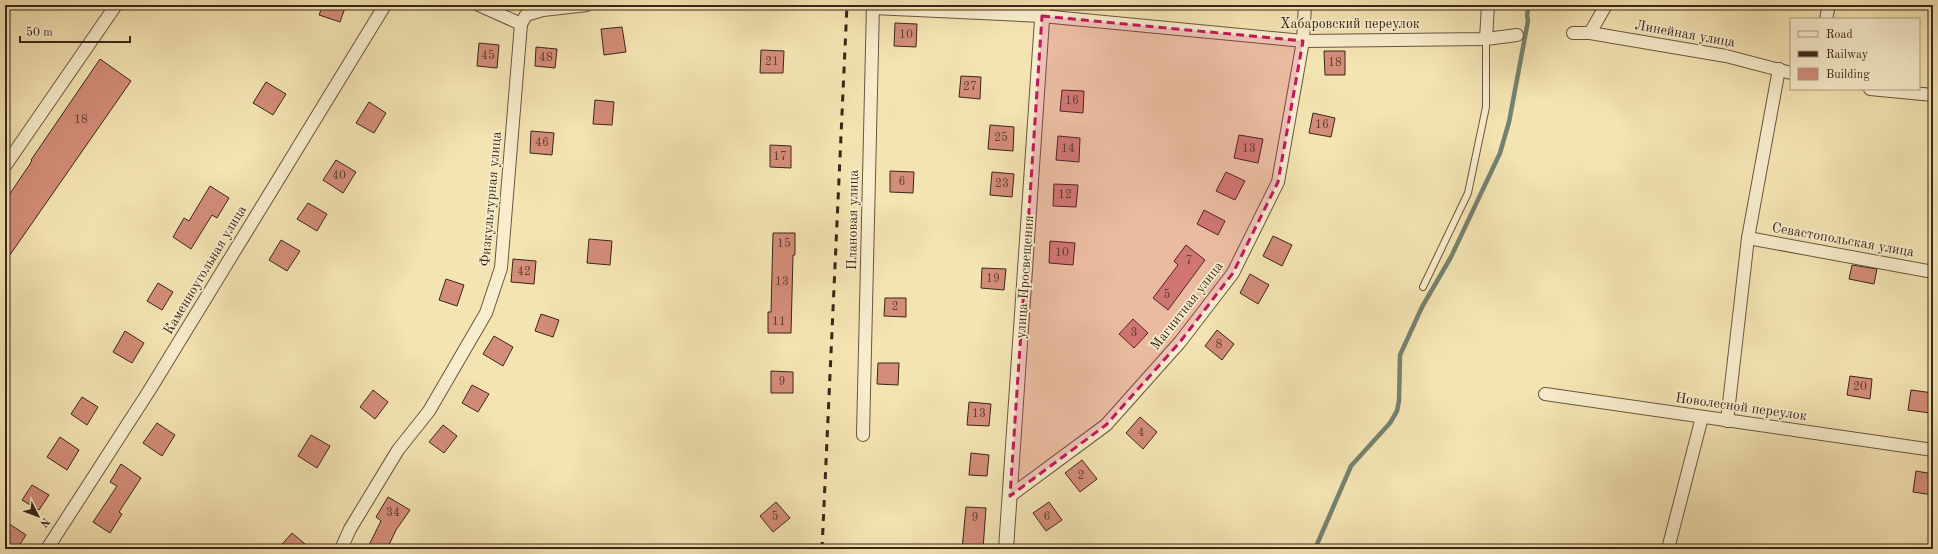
<svg xmlns="http://www.w3.org/2000/svg" width="1938" height="554" font-family="'Old Standard TT',serif">
  <rect width="100%" height="100%" fill="#f4e4b2"/>
  <filter id="stains"><feTurbulence type="fractalNoise" baseFrequency=".005" numOctaves="4"/><feColorMatrix values="0 0 0 0 .2 0 0 0 0 .09 0 0 0 0 .02 0 0 0 .5 -.17"/></filter>
  <radialGradient id="worn" r=".72"><stop offset=".6" stop-color="#630" stop-opacity="0"/><stop offset="1" stop-color="#630" stop-opacity=".3"/></radialGradient>
  <g fill="none" stroke-linecap="round" stroke-linejoin="round">
    <polyline stroke="#75826f" stroke-width="4.5" points="1315,549 1351,466 1390,423 1397,411 1399,401 1400,355 1422,307 1451,257 1500,153 1509,122 1528,21 1527,15 1529,5"/>
  </g>
  <g fill="#d38d79" stroke="#3a2619">
    <polygon points="323,5 346,5 340,22 319,15"/>
    <polygon points="895,23 917,24 916,47 894,46"/>
    <polygon points="622,27 626,52 604,55 601,29"/>
    <polygon points="479,43 499,45 497,68 477,66"/>
    <polygon points="536,47 557,49 555,68 535,66"/>
    <polygon points="761,50 784,51 783,73 760,73"/>
    <polygon points="1324,51 1345,51 1345,75 1325,75"/>
    <polygon points="100,59 131,81 5,262 5,201 32,161 31,160"/>
    <polygon points="961,76 981,77 980,99 959,97"/>
    <polygon points="266,82 286,94 273,115 253,103"/>
    <polygon points="1062,90 1084,91 1083,113 1060,111"/>
    <polygon points="595,100 614,102 612,125 593,124"/>
    <polygon points="369,102 386,113 374,133 356,123"/>
    <polygon points="1313,113 1335,118 1331,137 1309,133"/>
    <polygon points="990,125 1014,127 1013,151 988,149"/>
    <polygon points="531,131 554,133 552,155 530,153"/>
    <polygon points="1239,135 1263,139 1258,163 1234,158"/>
    <polygon points="1058,136 1080,138 1079,162 1056,160"/>
    <polygon points="770,145 791,146 791,168 770,167"/>
    <polygon points="336,160 356,172 343,193 323,180"/>
    <polygon points="890,171 914,172 913,193 890,192"/>
    <polygon points="992,172 1014,174 1012,197 990,195"/>
    <polygon points="1226,172 1245,181 1235,200 1216,191"/>
    <polygon points="1054,184 1078,185 1076,207 1053,206"/>
    <polygon points="210,186 229,198 217,218 212,215 191,249 173,237 184,218 189,221"/>
    <polygon points="308,203 327,214 317,231 297,219"/>
    <polygon points="1204,210 1225,221 1218,235 1197,224"/>
    <polygon points="773,233 795,233 795,255 793,255 791,333 768,333 768,312 771,312"/>
    <polygon points="1273,236 1292,245 1282,266 1263,256"/>
    <polygon points="589,239 612,241 610,265 587,263"/>
    <polygon points="281,240 300,251 287,271 269,260"/>
    <polygon points="1050,241 1075,243 1073,265 1049,263"/>
    <polygon points="1186,245 1205,260 1168,310 1153,298 1178,265 1174,261"/>
    <polygon points="513,259 536,261 534,284 511,282"/>
    <polygon points="1852,265 1877,269 1874,284 1849,279"/>
    <polygon points="982,268 1006,269 1004,290 981,288"/>
    <polygon points="1250,274 1269,285 1258,304 1240,293"/>
    <polygon points="446,279 464,285 457,306 439,300"/>
    <polygon points="158,283 173,292 162,310 147,301"/>
    <polygon points="885,298 906,298 906,317 884,316"/>
    <polygon points="541,314 559,320 553,337 535,331"/>
    <polygon points="1133,319 1148,333 1134,348 1119,334"/>
    <polygon points="1217,330 1234,344 1222,360 1205,346"/>
    <polygon points="125,331 144,343 132,363 113,352"/>
    <polygon points="494,336 513,347 503,366 483,354"/>
    <polygon points="878,363 899,363 898,385 877,384"/>
    <polygon points="771,371 793,372 793,393 771,393"/>
    <polygon points="1850,376 1872,379 1870,399 1847,395"/>
    <polygon points="472,385 489,394 478,412 462,403"/>
    <polygon points="373,390 388,402 375,419 360,407"/>
    <polygon points="1911,390 1933,393 1930,413 1908,410"/>
    <polygon points="82,397 98,407 87,425 71,414"/>
    <polygon points="969,402 991,404 989,426 967,425"/>
    <polygon points="1140,417 1157,432 1143,449 1126,433"/>
    <polygon points="157,423 175,435 162,456 143,443"/>
    <polygon points="443,425 457,436 444,453 429,442"/>
    <polygon points="311,435 330,446 317,468 298,456"/>
    <polygon points="60,437 79,450 67,470 47,457"/>
    <polygon points="971,453 989,455 987,476 969,475"/>
    <polygon points="1082,460 1097,479 1080,492 1065,473"/>
    <polygon points="121,464 141,478 119,512 122,514 110,533 93,522 117,486 110,482"/>
    <polygon points="1916,471 1933,474 1933,495 1913,492"/>
    <polygon points="32,485 49,495 39,510 22,500"/>
    <polygon points="388,497 410,510 396,530 387,549 367,549 381,521 376,517"/>
    <polygon points="776,502 790,518 773,532 760,516"/>
    <polygon points="1049,502 1062,520 1046,531 1033,513"/>
    <polygon points="966,507 986,508 983,549 962,549"/>
    <polygon points="5,521 26,535 17,549 10,549 5,545"/>
    <polygon points="292,533 311,549 278,549"/>
  </g>
  <g fill="none" stroke-linecap="round" stroke-linejoin="round">
    <defs>
      <polyline id="service" points="1423,287 1468,193 1486,107 1486,39"/>
      <g id="minor">
        <polyline points="479,5 521,24 526,15 543,10 587,5"/>
        <polyline points="873,8 1042,16 1303,41 1486,39 1517,35"/>
        <polyline points="1826,19 1829,5"/>
        <polyline points="1573,33 1590,33 1726,56 1791,73"/>
        <polyline points="1590,33 1606,5"/>
        <polyline points="1486,39 1488,5"/>
        <polyline points="1870,89 1933,95"/>
        <polyline points="5,166 116,5"/>
        <polyline points="1748,238 1933,272"/>
        <polyline points="1545,394 1933,450"/>
        <polyline points="1727,421 1748,238 1779,69"/>
        <polyline points="863,435 873,5"/>
        <polyline points="1010,496 1106,425 1180,342 1233,273 1278,182 1303,41 1305,5"/>
        <polyline points="47,549 149,391 385,5"/>
        <polyline points="341,549 350,529 398,450 429,411 486,313 501,268 521,24"/>
        <polyline points="1668,549 1702,417"/>
      </g>
      <polyline id="tertiary" points="1006,549 1043,5"/>
    </defs>
    <use href="#service" stroke="#68563f" stroke-width="8"/>
    <use href="#minor" stroke="#68563f" stroke-width="14"/>
    <use href="#tertiary" stroke="#68563f" stroke-width="16"/>
    <use href="#service" stroke="#f8edcd" stroke-width="6"/>
    <use href="#minor" stroke="#f8edcd" stroke-width="12"/>
    <use href="#tertiary" stroke="#f8edcd" stroke-width="14"/>
    <polyline stroke="#3a2619" stroke-width="3" stroke-dasharray="7 7" stroke-linecap="butt" points="822,549 847,5"/>
  </g>
  <path fill="#c2185b" fill-opacity="0.2" stroke="#c2185b" stroke-width="3" stroke-dasharray="8 5" stroke-linejoin="round" d="M1042 16 1303 41 1278 182 1233 273 1180 342 1106 425 1010 496Z"/>
  <g text-anchor="middle" dominant-baseline="central" stroke-width="3.5" stroke-linejoin="round" paint-order="stroke">
    <g font-size="12" fill="#604031">
      <text x="906" y="35">10</text>
      <text x="488" y="56">45</text>
      <text x="546" y="58">48</text>
      <text x="772" y="62">21</text>
      <text x="1335" y="63">18</text>
      <text x="970" y="87">27</text>
      <text x="1072" y="101">16</text>
      <text x="81" y="120">18</text>
      <text x="1322" y="125">16</text>
      <text x="1001" y="138">25</text>
      <text x="542" y="143">46</text>
      <text x="1068" y="149">14</text>
      <text x="1249" y="149">13</text>
      <text x="780" y="157">17</text>
      <text x="339" y="176">40</text>
      <text x="902" y="182">6</text>
      <text x="1002" y="184">23</text>
      <text x="1065" y="195">12</text>
      <text x="784" y="244">15</text>
      <text x="1062" y="253">10</text>
      <text x="1189" y="261">7</text>
      <text x="524" y="272">42</text>
      <text x="993" y="279">19</text>
      <text x="782" y="282">13</text>
      <text x="1167" y="295">5</text>
      <text x="895" y="307">2</text>
      <text x="779" y="322">11</text>
      <text x="1134" y="333">3</text>
      <text x="1219" y="345">8</text>
      <text x="782" y="382">9</text>
      <text x="1860" y="387">20</text>
      <text x="979" y="414">13</text>
      <text x="1141" y="433">4</text>
      <text x="1081" y="476">2</text>
      <text x="393" y="513">34</text>
      <text x="775" y="517">5</text>
      <text x="1047" y="517">6</text>
      <text x="975" y="518">9</text>
    </g>
    <g font-size="14" fill="#3a2619" stroke="#f8edcd">
      <text x="1350" y="24">Хабаровский переулок</text>
      <text transform="translate(1685 34) rotate(10)">Линейная улица</text>
      <text transform="translate(491 199) rotate(-85)">Физкультурная улица</text>
      <text transform="translate(853 220) rotate(-89)">Плановая улица</text>
      <text transform="translate(1843 240) rotate(10)">Севастопольская улица</text>
      <text transform="translate(205 270) rotate(-59)">Каменноугольная улица</text>
      <text transform="translate(1025 277) rotate(-86)">улица Просвещения</text>
      <text transform="translate(1187 306) rotate(-52)">Магнитная улица</text>
      <text transform="translate(1741 407) rotate(8)">Новолесной переулок</text>
    </g>
  </g>
  <rect width="1938" height="554" fill="none" stroke="#f4e4b2" stroke-width="20"/>
  <rect x="6" y="6" width="1926" height="542" fill="none" stroke="#3a2619" stroke-width="2"/>
  <rect x="10" y="10" width="1918" height="534" fill="none" stroke="#3a2619"/>
  <rect x="1790" y="18" width="130" height="72" fill="#f8edcd" stroke="#ac9d85"/>
  <rect x="1798" y="31" width="20" height="6" fill="#f8edcd" stroke="#ac9d85"/>
  <text x="1826" y="38" font-size="12" fill="#3a2619">Road</text>
  <rect x="1798" y="51" width="20" height="6" fill="#3a2619" stroke="#ac9d85"/>
  <text x="1826" y="58" font-size="12" fill="#3a2619">Railway</text>
  <rect x="1798" y="68" width="20" height="12" fill="#d38d79" stroke="#ac9d85"/>
  <text x="1826" y="78" font-size="12" fill="#3a2619">Building</text>
  <g transform="translate(38 516) rotate(132)" stroke="#f8edcd" stroke-width="3" paint-order="stroke">
  <path d="M0-3L7 15L0 10L-7 15Z" fill="#3a2619"/>
  <text y="-6" font-size="11" font-weight="bold" text-anchor="middle" fill="#3a2619">N</text>
  </g>
  <path d="M20 36v6h110v-6" fill="none" stroke="#3a2619" stroke-width="2"/>
  <text x="26" y="36" font-size="12" fill="#3a2619" stroke="#f8edcd" stroke-width="3" paint-order="stroke">50 m</text>
  <rect width="100%" height="100%" filter="url(#stains)"/>
  <rect width="100%" height="100%" fill="url(#worn)"/>
</svg>
